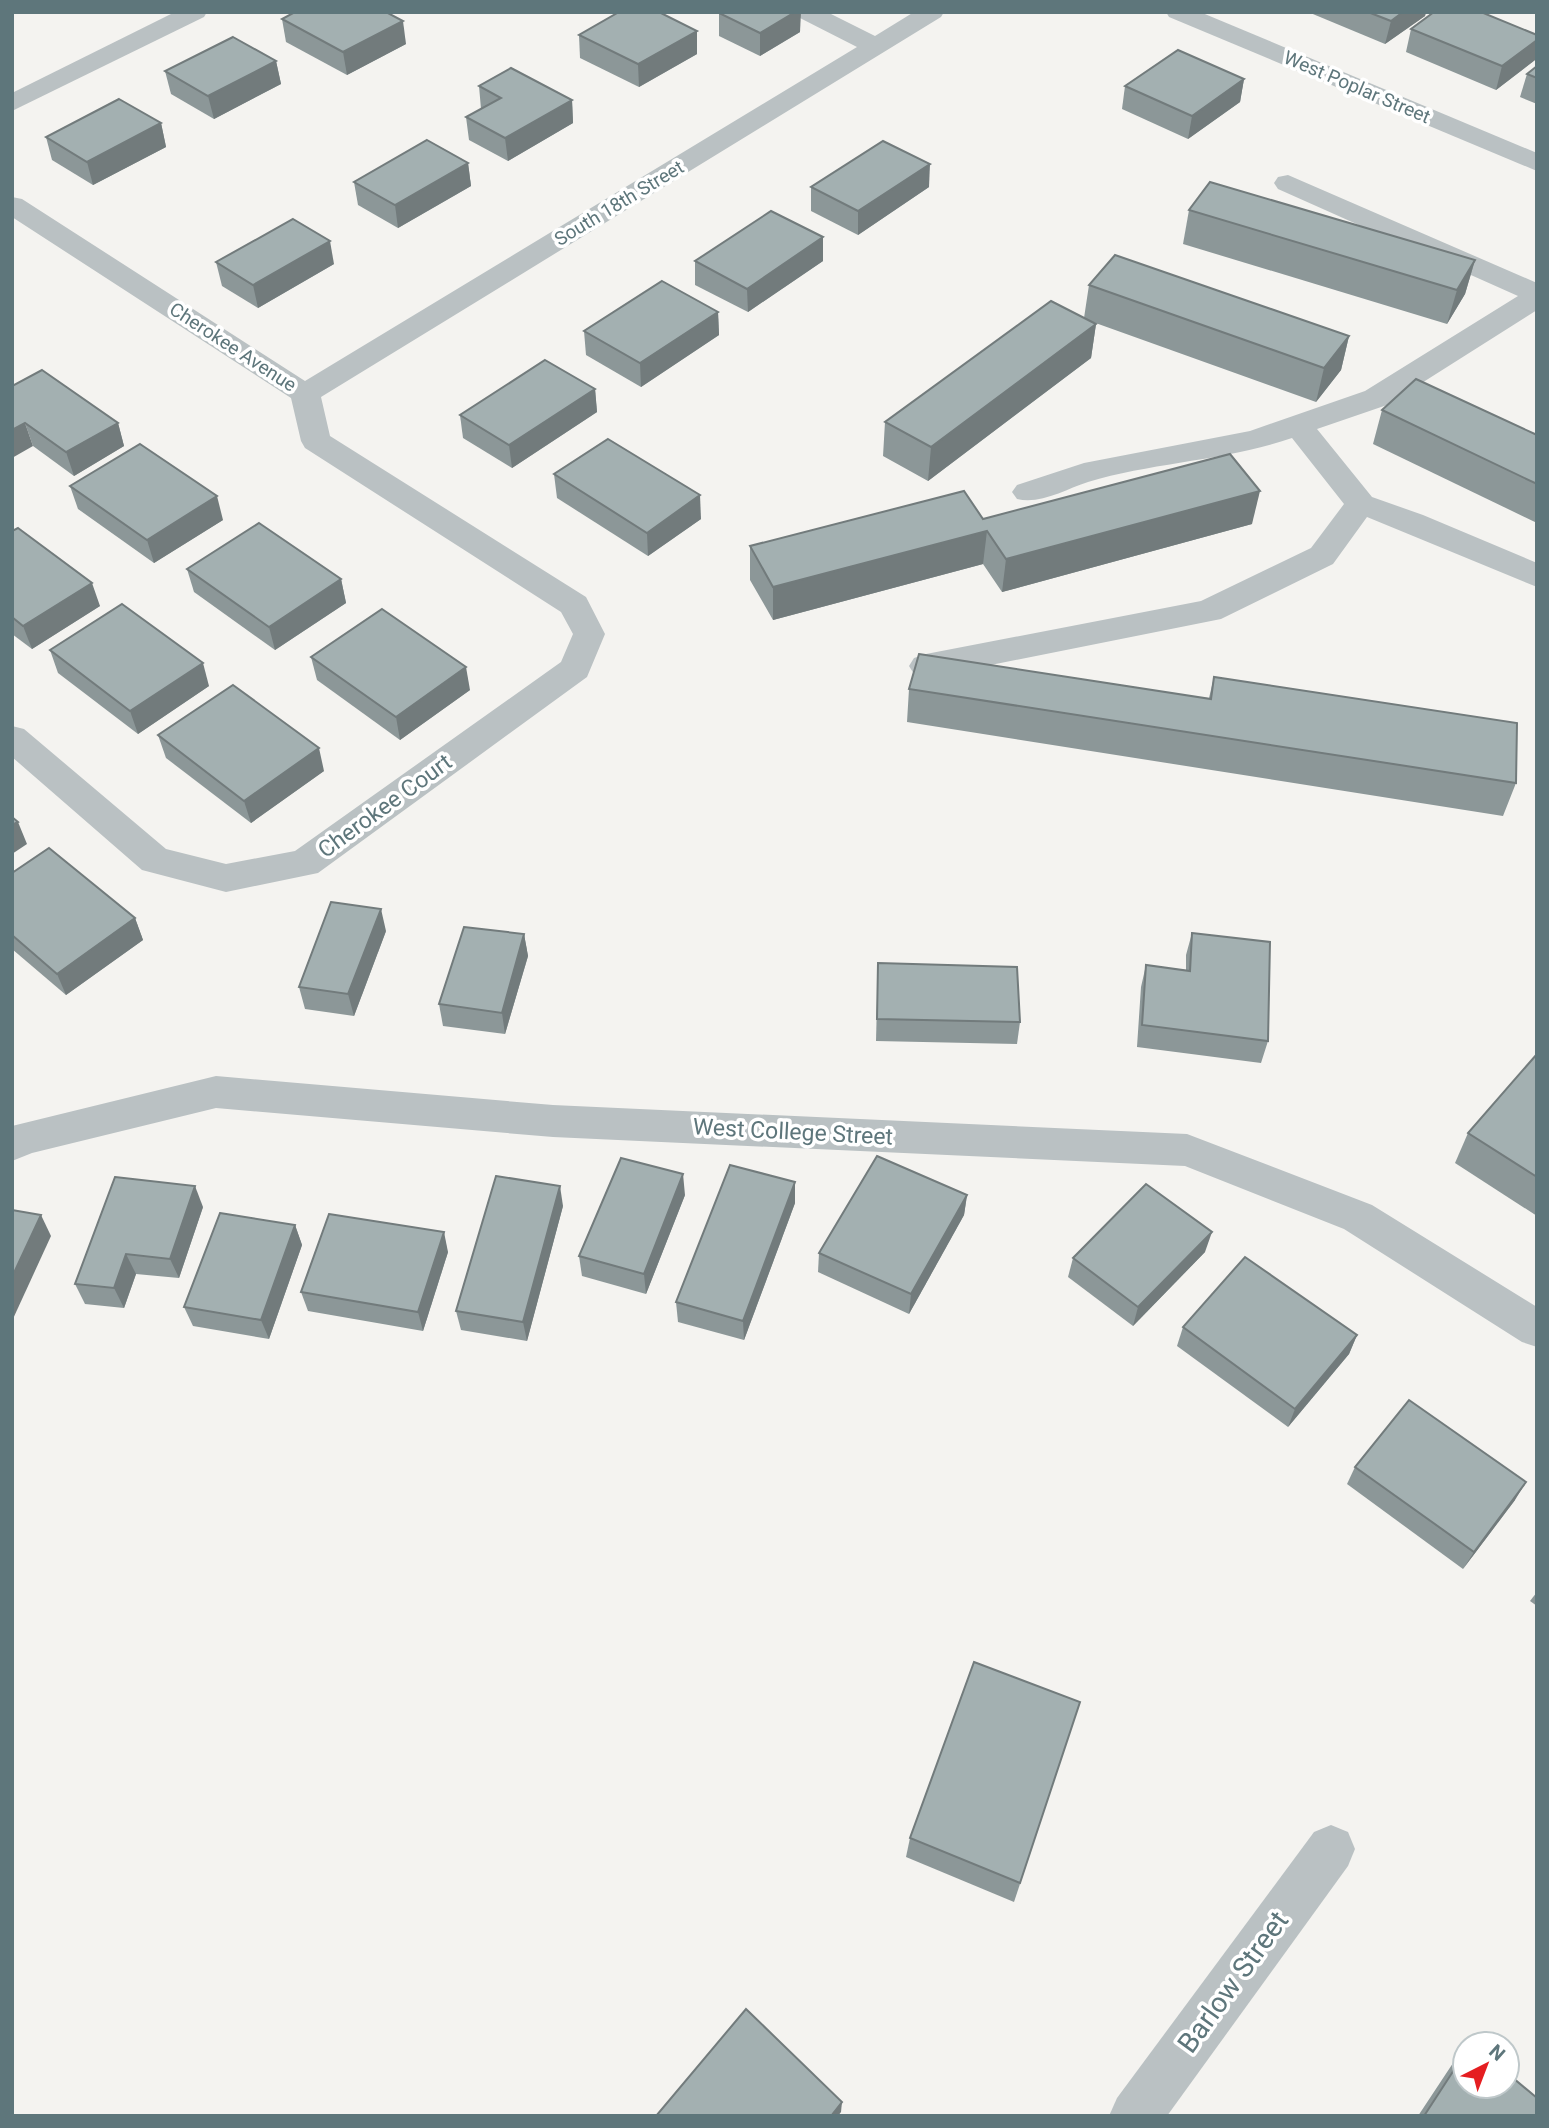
<svg xmlns="http://www.w3.org/2000/svg" width="1549" height="2128" font-family="Roboto,sans-serif">
  <rect width="100%" height="100%" fill="#f4f3f0"/>
  <g fill="none" stroke-linecap="round" stroke-linejoin="round">
    <g fill="#bac1c3" fill-rule="evenodd">
      <polygon points="175,12 207,12 204,17 12,111 12,93"/>
      <polygon points="795,12 827,12 875,36 914,12 944,12 941,17 321,397 330,436 586,597 605,634 587,677 318,873 226,892 142,870 12,757 12,726 24,729 166,849 226,864 295,851 561,662 573,634 561,612 305,448 301,441 291,398 12,217 12,197 22,199 305,381 857,47 798,17"/>
      <polygon points="1166,12 1200,12 1537,153 1537,171 1169,17"/>
      <path d="M1288 175 1537 283V310L1387 405 1317 429 1372 497 1423 515 1537 563V587L1367 517 1333 564 1221 619 926 678 914 674 909 666 914 658 926 654 1201 601 1311 548 1344 504 1292 438C1226 461 1155 462 1088 482 1066 489 1040 505 1017 499L1012 492 1017 485 1084 463 1250 431 1365 391 1518 296 1278 189 1274 183 1278 177Z"/>
      <polygon points="216,1076 553,1105 1187,1134 1372,1205 1537,1307 1537,1347 1522,1342 1344,1229 1185,1166 553,1137 216,1108 32,1153 12,1161 12,1126"/>
      <polygon points="1331,1825 1348,1832 1355,1849 1348,1866 1167,2116 1109,2116 1117,2098 1314,1832"/>
    </g>
  </g>
  <g fill="#8c9798">
    <polygon points="1308,12 1426,12 1425,16 1385,44"/>
    <polygon points="719,13 800,32 760,56 719,36"/>
    <polygon points="282,19 406,44 347,75 286,42"/>
    <polygon points="1411,29 1535,60 1496,90 1406,52"/>
    <polygon points="579,35 697,54 639,87 580,58"/>
    <polygon points="276,61 281,84 214,119 171,94 165,71"/>
    <polygon points="1537,66 1537,104 1520,97 1527,74"/>
    <polygon points="1244,79 1240,102 1188,139 1122,109 1125,86"/>
    <polygon points="479,86 572,100 573,123 508,161 469,140 466,117 481,109"/>
    <polygon points="161,123 166,147 93,185 52,160 46,137"/>
    <polygon points="468,163 471,186 398,228 358,205 354,182"/>
    <polygon points="811,187 929,187 858,235 811,211"/>
    <polygon points="1189,210 1475,260 1465,294 1447,324 1183,244"/>
    <polygon points="695,261 823,261 748,312 695,285"/>
    <polygon points="216,262 334,264 258,308 222,286"/>
    <polygon points="1089,285 1349,336 1341,370 1316,402 1090,321 1096,324 1091,358 928,481 883,456 885,422 1084,318"/>
    <polygon points="718,312 719,335 641,387 586,355 584,331"/>
    <polygon points="12,386 118,423 124,446 74,476 33,446"/>
    <polygon points="595,389 597,412 512,468 463,438 460,415"/>
    <polygon points="1382,410 1537,435 1537,523 1373,444"/>
    <polygon points="554,474 701,519 648,556 557,498"/>
    <polygon points="70,486 223,520 154,563 78,509"/>
    <polygon points="983,519 1252,524 1002,592 983,564 773,620 750,580 750,546"/>
    <polygon points="12,531 100,606 32,649 12,634"/>
    <polygon points="187,569 341,579 346,603 275,650 194,592"/>
    <polygon points="50,650 209,686 138,734 58,673"/>
    <polygon points="311,657 470,690 400,740 317,680"/>
    <polygon points="1214,677 1516,783 1503,816 907,722 909,689 1209,698"/>
    <polygon points="158,735 324,771 251,823 166,758"/>
    <polygon points="12,873 135,918 143,940 66,995 12,949"/>
    <polygon points="386,931 354,1016 305,1009 299,987"/>
    <polygon points="1192,933 1268,1041 1261,1063 1137,1047 1141,987 1146,965 1186,970 1186,955"/>
    <polygon points="524,934 528,956 505,1034 443,1026 439,1004"/>
    <polygon points="878,963 1020,1022 1017,1044 876,1041"/>
    <polygon points="1537,1054 1537,1216 1455,1163 1468,1133"/>
    <polygon points="795,1182 795,1203 744,1340 678,1322 676,1302"/>
    <polygon points="685,1195 646,1294 582,1276 579,1256"/>
    <polygon points="967,1195 964,1215 909,1314 818,1272 819,1253"/>
    <polygon points="563,1206 527,1341 461,1330 456,1311"/>
    <polygon points="203,1207 179,1278 136,1274 124,1308 85,1304 75,1284"/>
    <polygon points="295,1225 302,1245 269,1339 193,1326 184,1307"/>
    <polygon points="448,1252 423,1331 308,1311 301,1292"/>
    <polygon points="1205,1252 1133,1326 1068,1277 1073,1258"/>
    <polygon points="1183,1327 1357,1335 1349,1354 1288,1427 1177,1346"/>
    <polygon points="1355,1467 1515,1500 1463,1569 1347,1484"/>
    <polygon points="1537,1592 1537,1606 1530,1601"/>
    <polygon points="1080,1702 1014,1902 906,1857 910,1838"/>
    <polygon points="1465,2049 1465,2086 1537,2116 1418,2116 1459,2054"/>
  </g>
  <g fill="#727b7c">
    <polygon points="795,12 801,12 800,32 760,56 760,33"/>
    <polygon points="1403,12 1426,12 1425,16 1385,44 1391,21"/>
    <polygon points="403,21 406,44 347,75 343,52"/>
    <polygon points="697,31 697,54 639,87 638,64"/>
    <polygon points="1537,40 1537,52 1535,60 1496,90 1502,66"/>
    <polygon points="276,61 281,84 214,119 208,96"/>
    <polygon points="1244,79 1240,102 1188,139 1192,116"/>
    <polygon points="572,100 573,123 508,161 505,138"/>
    <polygon points="161,123 166,147 93,185 87,162"/>
    <polygon points="468,163 471,186 398,228 395,205"/>
    <polygon points="930,164 929,187 858,235 858,211"/>
    <polygon points="823,237 823,261 748,312 747,289"/>
    <polygon points="330,241 334,264 258,308 253,285"/>
    <polygon points="1475,260 1465,294 1447,324 1457,290"/>
    <polygon points="718,312 719,335 641,387 640,363"/>
    <polygon points="1096,324 1091,358 928,481 931,447"/>
    <polygon points="1349,336 1341,370 1316,402 1324,368"/>
    <polygon points="595,389 597,412 512,468 509,445"/>
    <polygon points="25,423 33,446 12,458 12,430"/>
    <polygon points="118,423 124,446 74,476 66,452"/>
    <polygon points="1260,491 1252,524 1002,592 1006,559"/>
    <polygon points="700,495 701,519 648,556 647,533"/>
    <polygon points="217,496 223,520 154,563 147,540"/>
    <polygon points="987,531 983,564 773,620 773,587"/>
    <polygon points="341,579 346,603 275,650 269,627"/>
    <polygon points="92,583 100,606 32,649 23,626"/>
    <polygon points="203,663 209,686 138,734 130,711"/>
    <polygon points="466,667 470,690 400,740 396,717"/>
    <polygon points="319,748 324,771 251,823 244,801"/>
    <polygon points="18,822 27,844 12,854 12,825"/>
    <polygon points="381,909 386,931 354,1016 348,994"/>
    <polygon points="135,918 143,940 66,995 57,974"/>
    <polygon points="524,934 528,956 505,1034 502,1013"/>
    <polygon points="683,1174 685,1195 646,1294 644,1274"/>
    <polygon points="795,1182 795,1203 744,1340 743,1321"/>
    <polygon points="195,1186 203,1207 179,1278 170,1259"/>
    <polygon points="560,1186 563,1206 527,1341 523,1322"/>
    <polygon points="967,1195 964,1215 909,1314 911,1294"/>
    <polygon points="41,1215 51,1236 12,1321 12,1277"/>
    <polygon points="295,1225 302,1245 269,1339 261,1320"/>
    <polygon points="444,1232 448,1252 423,1331 418,1312"/>
    <polygon points="1212,1232 1205,1252 1133,1326 1138,1307"/>
    <polygon points="126,1254 136,1274 124,1308 114,1288"/>
    <polygon points="1357,1335 1349,1354 1288,1427 1295,1409"/>
    <polygon points="1526,1482 1515,1500 1463,1569 1474,1552"/>
    <polygon points="842,2102 841,2112 838,2116 831,2116"/>
  </g>
  <g fill="#a3b0b1" stroke="#727b7c" stroke-width="2">
    <polygon points="295,12 386,12 403,21 343,52 282,19"/>
    <polygon points="619,12 659,12 697,31 638,64 579,35"/>
    <polygon points="720,12 795,12 760,33 719,13"/>
    <polygon points="1368,12 1403,12 1391,21"/>
    <polygon points="1434,12 1481,12 1537,35 1537,40 1502,66 1411,29"/>
    <polygon points="233,37 276,61 208,96 165,71"/>
    <polygon points="1178,50 1244,79 1192,116 1125,86"/>
    <polygon points="1537,66 1537,78 1527,74"/>
    <polygon points="511,68 572,100 505,138 466,117 501,98 479,86"/>
    <polygon points="119,99 161,123 87,162 46,137"/>
    <polygon points="427,140 468,163 395,205 354,182"/>
    <polygon points="883,141 930,164 858,211 811,187"/>
    <polygon points="1210,182 1475,260 1457,290 1189,210"/>
    <polygon points="771,211 823,237 747,289 695,261"/>
    <polygon points="293,219 330,241 253,285 216,262"/>
    <polygon points="1115,255 1349,336 1324,368 1089,285"/>
    <polygon points="662,281 718,312 640,363 584,331"/>
    <polygon points="1051,301 1096,324 931,447 885,422"/>
    <polygon points="545,360 595,389 509,445 460,415"/>
    <polygon points="42,370 118,423 66,452 25,423 12,430 12,386"/>
    <polygon points="1416,379 1537,435 1537,484 1382,410"/>
    <polygon points="608,439 700,495 647,533 554,474"/>
    <polygon points="140,444 217,496 147,540 70,486"/>
    <polygon points="1230,454 1260,491 1006,559 987,531 773,587 750,546 964,491 983,519"/>
    <polygon points="259,523 341,579 269,627 187,569"/>
    <polygon points="18,528 92,583 23,626 12,617 12,531"/>
    <polygon points="122,604 203,663 130,711 50,650"/>
    <polygon points="382,609 466,667 396,717 311,657"/>
    <polygon points="919,654 1211,699 1214,677 1517,723 1516,783 909,689"/>
    <polygon points="233,685 319,748 244,801 158,735"/>
    <polygon points="12,817 18,822 12,825"/>
    <polygon points="49,848 135,918 57,974 12,935 12,873"/>
    <polygon points="331,902 381,909 348,994 299,987"/>
    <polygon points="464,927 524,934 502,1013 439,1004"/>
    <polygon points="1192,933 1270,942 1268,1041 1142,1025 1146,965 1190,971"/>
    <polygon points="878,963 1017,967 1020,1022 877,1019"/>
    <polygon points="1537,1054 1537,1177 1468,1133"/>
    <polygon points="877,1156 967,1195 911,1294 819,1253"/>
    <polygon points="621,1158 683,1174 644,1274 579,1256"/>
    <polygon points="730,1165 795,1182 743,1321 676,1302"/>
    <polygon points="496,1176 560,1186 523,1322 456,1311"/>
    <polygon points="115,1177 195,1186 170,1259 126,1254 114,1288 75,1284"/>
    <polygon points="1146,1184 1212,1232 1138,1307 1073,1258"/>
    <polygon points="12,1210 41,1215 12,1277"/>
    <polygon points="220,1213 295,1225 261,1320 184,1307"/>
    <polygon points="329,1214 444,1232 418,1312 301,1292"/>
    <polygon points="1245,1257 1357,1335 1295,1409 1183,1327"/>
    <polygon points="1409,1400 1526,1482 1474,1552 1355,1467"/>
    <polygon points="974,1662 1080,1702 1020,1883 910,1838"/>
    <polygon points="746,2009 842,2102 831,2116 656,2116"/>
    <polygon points="1465,2053 1465,2086 1507,2086 1507,2073 1537,2098 1537,2116 1424,2116"/>
  </g>
  <g text-anchor="middle" dominant-baseline="central" stroke-width="7" stroke-linejoin="round" paint-order="stroke">
    <g font-size="19" fill="#5e767b" stroke="#fff">
      <text transform="translate(1357 87) rotate(23)">West Poplar Street</text>
      <text transform="translate(619 203) rotate(-31)">South 18th Street</text>
      <text transform="translate(233 347) rotate(33)">Cherokee Avenue</text>
    </g>
    <g font-size="23" fill="#5e767b" stroke="#fff">
      <text transform="translate(385 806) rotate(-36)">Cherokee Court</text>
      <text transform="translate(793 1132) rotate(3)">West College Street</text>
    </g>
    <g font-size="28" fill="#5e767b" stroke="#fff">
      <text transform="translate(1233 1982) rotate(-54)">Barlow Street</text>
    </g>
  </g>
  <rect width="1549" height="2128" fill="none" stroke="#5e767b" stroke-width="28"/>
  <g transform="translate(1486 2065) rotate(42)"><circle r="33" fill="#ffffff" stroke="#bfc8ca" stroke-width="2"/>
  <path d="M0-5L12 26L0 18L-12 26Z" fill="#e51e21"/>
  <text y="-10" font-size="19" font-weight="bold" text-anchor="middle" fill="#5e767b">N</text>
  </g>
</svg>
